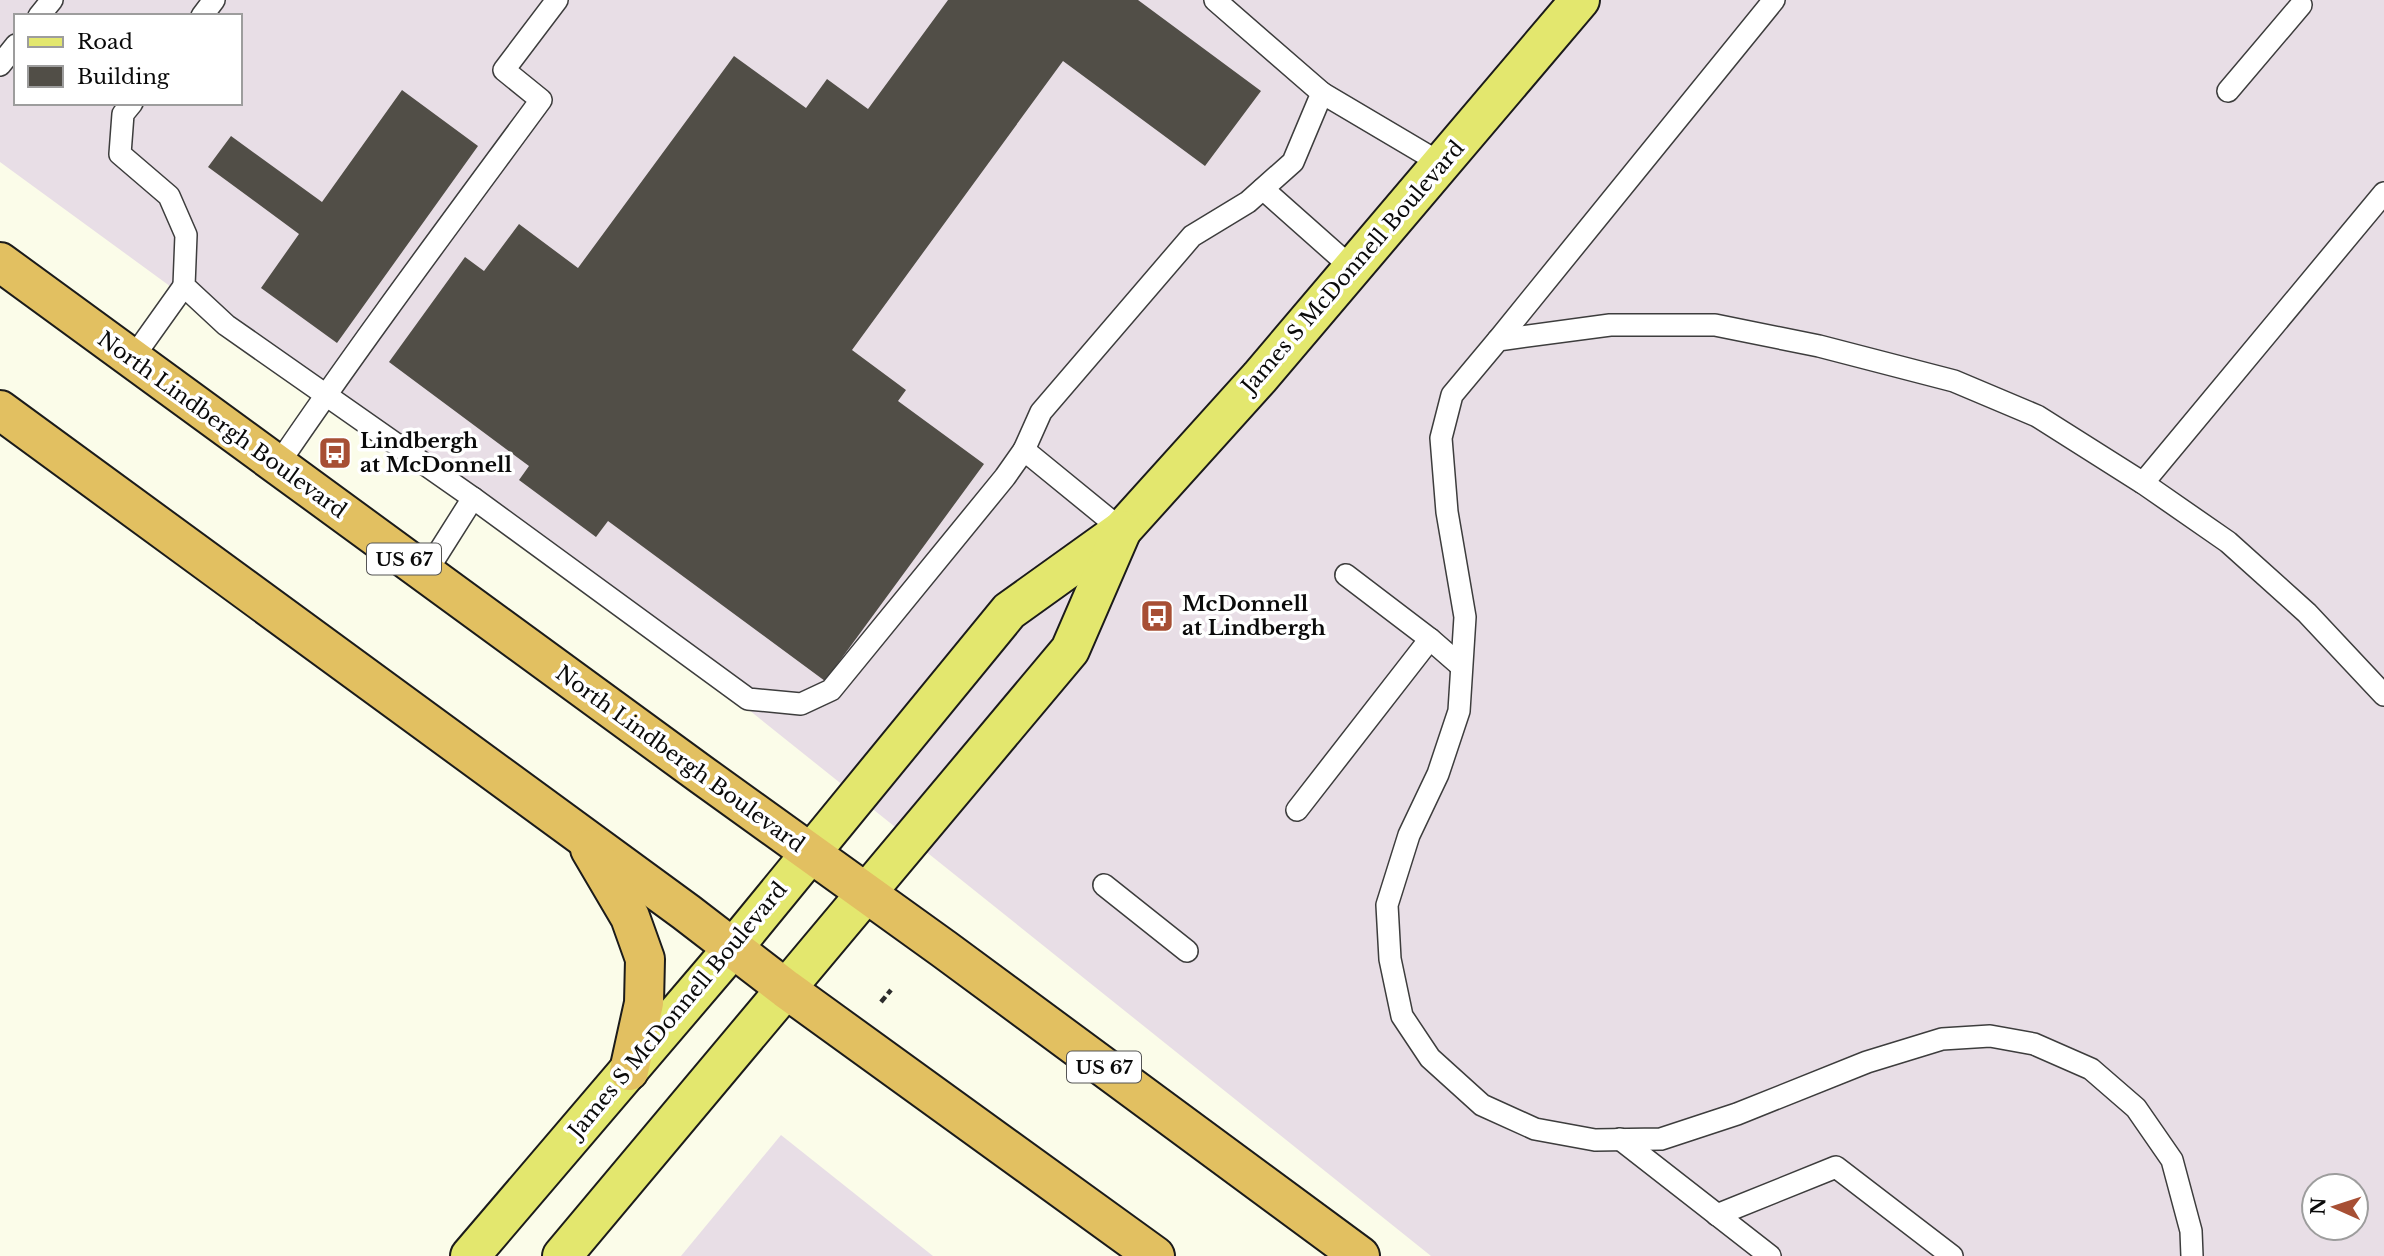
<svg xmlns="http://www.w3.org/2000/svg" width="2384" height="1256" font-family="'Libre Baskerville',serif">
  <rect width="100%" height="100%" fill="#fbfce9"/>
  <g fill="#e8dee6" fill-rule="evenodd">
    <path d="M0 0H2384V1256H1431L734 698 0 162ZM16 16H240V103H16ZM2314 1186H2356V1228H2314Z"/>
    <polygon points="781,1135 933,1256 681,1256"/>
  </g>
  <g fill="#514e47">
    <polygon points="948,0 1138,0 1261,91 1205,166 1063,61 852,350 906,390 898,401 984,464 825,681 608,521 596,537 519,480 529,466 389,362 465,257 484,271 519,224 578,268 734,56 806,108 827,79 868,109"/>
    <polygon points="402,90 478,146 337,343 261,288 299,234 208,167 231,136 322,202"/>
  </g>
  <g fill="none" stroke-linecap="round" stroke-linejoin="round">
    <defs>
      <g id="lane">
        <polyline points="39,16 52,0"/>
        <polyline points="202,16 214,0"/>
        <polyline points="0,65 16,45"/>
        <polyline points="2228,91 2301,5"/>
        <polyline points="1322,93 1442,164"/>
        <polyline points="132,103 123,114 120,154 169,196 186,235 184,286 226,325 473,498 425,574"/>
        <polyline points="1263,189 1352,268"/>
        <polyline points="1498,340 1774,0"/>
        <polyline points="132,359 184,286"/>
        <path d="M277 466C362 341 452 221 541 100L504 70 557 0"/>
        <polyline points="2143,483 2384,193"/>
        <polyline points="473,498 748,699 801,704 831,690 1005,477 1024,450"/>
        <polyline points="1122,530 1024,450 1041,412 1192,236 1248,202 1293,162 1322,93 1215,0"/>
        <polyline points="1346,575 1430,639 1461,666"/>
        <polyline points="1297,810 1430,639"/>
        <polyline points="1104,885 1187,951"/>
        <polyline points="1620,1139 1770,1256"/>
        <polyline points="1717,1215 1836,1167 1952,1256"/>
        <polyline points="2192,1256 2191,1231 2172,1160 2136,1108 2091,1069 2034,1044 1990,1036 1942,1039 1867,1062 1737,1114 1661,1139 1595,1140 1535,1129 1482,1105 1430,1058 1402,1016 1390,959 1387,905 1409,835 1438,774 1459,711 1465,617 1447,512 1441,438 1452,395 1498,340 1610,325 1715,325 1819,346 1954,381 2037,416 2143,483 2228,542 2307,613 2384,695"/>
      </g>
      <g id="primary">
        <polyline points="470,1256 733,948 1009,611 1122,530 1260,377 1580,0"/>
        <polyline points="562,1256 1070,650 1122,530"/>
      </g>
      <g id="highway">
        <polyline points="0,262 702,775 944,949 1360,1256"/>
        <polyline points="0,410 686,912 786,989 1155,1256"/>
        <polyline points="590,849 630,917 645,959 644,1003 629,1071"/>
      </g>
    </defs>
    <use href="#lane" stroke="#3d3d3d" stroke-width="24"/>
    <use href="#primary" stroke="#1b1b1b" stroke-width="42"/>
    <use href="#highway" stroke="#1b1b1b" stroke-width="42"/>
    <polyline stroke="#2c2c2c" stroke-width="4.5" stroke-dasharray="7 3.5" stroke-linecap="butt" points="881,1002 891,990"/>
    <use href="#lane" stroke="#fff" stroke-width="21"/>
    <use href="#primary" stroke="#e3e76e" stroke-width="38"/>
    <use href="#highway" stroke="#e2c061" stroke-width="38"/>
  </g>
  <defs>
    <symbol id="bus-square" viewBox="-11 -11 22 22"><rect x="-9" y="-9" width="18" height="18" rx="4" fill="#a74f34" stroke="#fff"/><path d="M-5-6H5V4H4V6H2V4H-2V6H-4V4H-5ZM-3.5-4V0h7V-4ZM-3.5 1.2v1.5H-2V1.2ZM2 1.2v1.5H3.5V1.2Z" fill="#fff"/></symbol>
  </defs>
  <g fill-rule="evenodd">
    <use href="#bus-square" x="316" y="434" width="38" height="38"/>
    <use href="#bus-square" x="1138" y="597" width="38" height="38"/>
  </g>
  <g text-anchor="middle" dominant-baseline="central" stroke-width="7" stroke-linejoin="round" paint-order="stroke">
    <g fill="#fff" stroke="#545454" stroke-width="2">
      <rect x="367" y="543.5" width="74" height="31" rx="5"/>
      <rect x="1067" y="1051.5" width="74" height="31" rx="5"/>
    </g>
    <g font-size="19" font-weight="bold" fill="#0a0a0a">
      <text x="404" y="559">US 67</text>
      <text x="1104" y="1067">US 67</text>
    </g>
    <g font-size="21" fill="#0a0a0a" stroke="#fff">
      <text transform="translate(1353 267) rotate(-49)">James S McDonnell Boulevard</text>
      <text transform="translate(222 425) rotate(36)">North Lindbergh Boulevard</text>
      <text transform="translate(680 759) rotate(36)">North Lindbergh Boulevard</text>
      <text transform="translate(678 1010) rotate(-50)">James S McDonnell Boulevard</text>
    </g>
    <g font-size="21" font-weight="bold" fill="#0a0a0a" stroke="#fff" text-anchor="start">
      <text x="360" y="441">Lindbergh<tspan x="360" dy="24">at McDonnell</tspan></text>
      <text x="1182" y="604">McDonnell<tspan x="1182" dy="24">at Lindbergh</tspan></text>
    </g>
  </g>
  <rect x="14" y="14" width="228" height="91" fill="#ffffff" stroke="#9d9d9d" stroke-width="2"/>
  <rect x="28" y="37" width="35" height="10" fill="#e3e76e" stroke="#9d9d9d" stroke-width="2"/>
  <text x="77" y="49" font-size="21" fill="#0a0a0a">Road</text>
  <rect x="28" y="66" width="35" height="21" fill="#514e47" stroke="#9d9d9d" stroke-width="2"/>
  <text x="77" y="84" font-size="21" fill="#0a0a0a">Building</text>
  <g transform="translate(2335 1207) rotate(273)"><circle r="33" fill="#ffffff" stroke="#9d9d9d" stroke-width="2"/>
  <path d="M0-5L12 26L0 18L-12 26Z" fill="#a74f34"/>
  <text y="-10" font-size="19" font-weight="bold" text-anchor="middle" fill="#0a0a0a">N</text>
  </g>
</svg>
